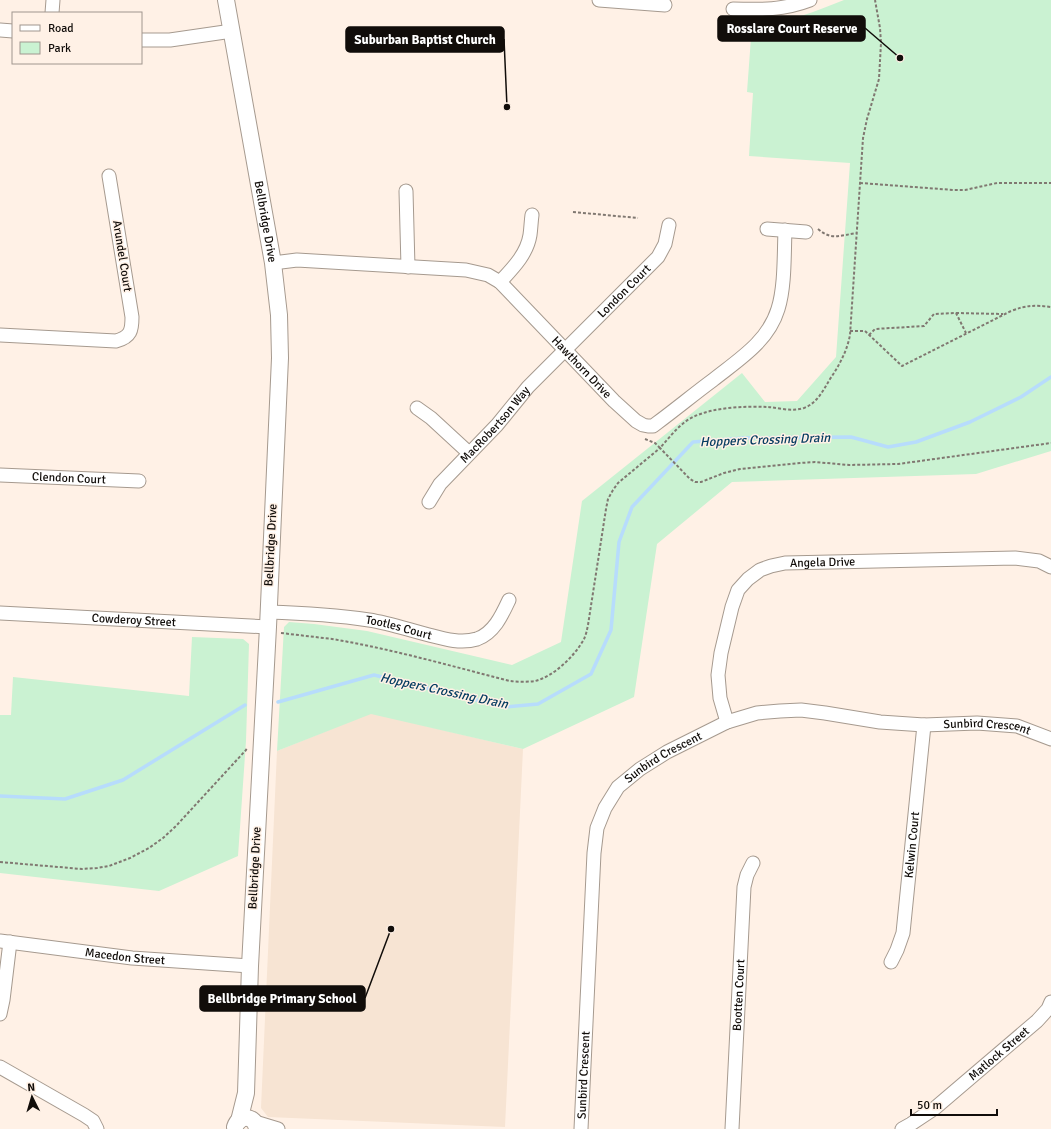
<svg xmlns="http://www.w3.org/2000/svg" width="1051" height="1129" font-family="Signika,sans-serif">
  <rect width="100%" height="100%" fill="#fff1e6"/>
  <polygon fill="#f7e4d3" points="371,713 523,749 505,1127 268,1117 261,1108 277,751"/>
  <g fill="#caf2d2">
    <path d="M844 0H1051V451L976 474 732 482 657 544 634 697 523 749 371 714 277 751 284 627 289 622 314 624 367 631 512 665 561 642 582 501 742 373 765 402 797 401 836 357 850 163 749 156 753 93 747 92 752 24C788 23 811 13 844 0Z"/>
    <polygon points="192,637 243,639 249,644 246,741 238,856 159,891 0,873 0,715 11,715 13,677 189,696"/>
  </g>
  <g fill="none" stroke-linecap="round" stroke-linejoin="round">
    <g stroke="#b7dcfc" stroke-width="3.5">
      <polyline points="278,702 374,675 505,707 538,704 591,674 611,630 619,542 632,507 693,442 743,438 851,437 888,447 916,442 970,422 1021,397 1051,377"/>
      <polyline points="0,796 65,799 123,780 245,705"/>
    </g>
    <defs>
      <g id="minor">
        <polyline points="599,0 665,5"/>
        <path d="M733 9C761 10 784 10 810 0"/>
        <polyline points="52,13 53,0"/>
        <polyline points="0,30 13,31"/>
        <polyline points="141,40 170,40 232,31"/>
        <polyline points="406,191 408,267"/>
        <polyline points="767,229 806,232"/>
        <path id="s1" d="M273 263 297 260 466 270 488 275 500 282 614 401 636 421 643 425 648 426H653L657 423C676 409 694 394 713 380 738 360 768 342 778 309 785 287 784 255 785 230"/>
        <path d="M500 282C513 268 527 254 530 235 531 228 531 222 532 215"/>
        <path d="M0 335 116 341C131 337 132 330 132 317L109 176"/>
        <polyline points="417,408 431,418 469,453"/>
        <path id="s2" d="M0 475 139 481"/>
        <path id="s3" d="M429 502 440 484 497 425 528 387 658 257 665 244 669 225"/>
        <path id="s4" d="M268 612C302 613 336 615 369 620 389 623 409 630 429 635 444 639 461 644 477 639 494 633 502 615 509 600"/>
        <path id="s5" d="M0 613 268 627"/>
        <path id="s6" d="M727 722 720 698 718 675 721 653 732 607 738 590 748 579 760 570 771 566 785 563 1015 558 1039 561 1051 567"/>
        <path id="s7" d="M0 941 132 958 250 966"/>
        <path id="s8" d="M891 962 897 950 903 933 924 725"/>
        <polyline points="0,1014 3,1000 10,942"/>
        <polyline points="0,1067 84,1115 93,1121 97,1129"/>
        <polyline points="255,1122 278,1129"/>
        <path id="s9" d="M581 1129 594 853 597 828 605 808 618 787 640 769 667 752 727 722 757 713 780 711 801 710 825 713 880 722 924 725 977 723 1017 726 1051 739"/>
        <path id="s10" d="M732 1129 744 887 747 875 753 863"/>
        <path id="s11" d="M902 1129 911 1124 935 1108 1037 1021 1048 1009 1051 1002"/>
      </g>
      <g id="tertiary">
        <path id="s12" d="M226 0 273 263 279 315 280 358 268 627 250 966 246 1093 239 1121"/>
        <path d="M235 1127C239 1114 255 1115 257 1129"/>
      </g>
    </defs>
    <use href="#minor" stroke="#a69a8f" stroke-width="15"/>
    <use href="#tertiary" stroke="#a69a8f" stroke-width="18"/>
    <g stroke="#807871" stroke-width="2" stroke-dasharray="3 2" stroke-linecap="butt">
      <polyline points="860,183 954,190 965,190 997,183 1051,183"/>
      <polyline points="573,212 638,218"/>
      <path d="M818 229C832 241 841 235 857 233"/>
      <polyline points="956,313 1003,314"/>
      <path d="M850 331H865L902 366 1011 311C1027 305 1034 305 1051 307"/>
      <polyline points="869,335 875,329 924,326 934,314 956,313 966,333"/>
      <path d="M645 439 655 443 660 448C670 437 679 424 693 417 714 407 745 406 768 407 779 408 792 412 804 408 817 403 823 391 830 379 839 366 847 351 850 335L863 138 867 119 879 79 881 43 880 28 875 0"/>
      <path d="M281 633C298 635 315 637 332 639 392 649 451 666 510 681 518 682 527 682 535 681 553 677 575 656 584 639 586 635 587 630 588 625L606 509 608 499 613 490 618 483 660 448 690 479 695 482H701L724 473 740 469 800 463 815 462 849 465 898 464 1051 443"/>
      <polyline points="0,862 82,869 97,868 109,866 130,858 149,848 163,838 176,826 246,750 247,747"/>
    </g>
    <use href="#minor" stroke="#fff" stroke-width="13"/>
    <use href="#tertiary" stroke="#fff" stroke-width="16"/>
  </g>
  <g text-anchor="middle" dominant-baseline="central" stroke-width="3" stroke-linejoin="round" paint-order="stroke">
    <g font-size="12" fill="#110d0a" stroke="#fff1e6">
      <text stroke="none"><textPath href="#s12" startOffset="225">Bellbridge Drive</textPath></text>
      <text transform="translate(122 256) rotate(81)">Arundel Court</text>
      <text stroke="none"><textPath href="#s3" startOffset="288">London Court</textPath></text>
      <text stroke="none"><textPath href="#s1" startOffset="348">Hawthorn Drive</textPath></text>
      <text stroke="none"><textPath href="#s3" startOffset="102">MacRobertson Way</textPath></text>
      <text stroke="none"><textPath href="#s2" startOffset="69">Clendon Court</textPath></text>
      <text transform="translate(271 545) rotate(-87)">Bellbridge Drive</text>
      <text stroke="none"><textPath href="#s6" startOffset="229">Angela Drive</textPath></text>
      <text stroke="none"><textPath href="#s5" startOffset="134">Cowderoy Street</textPath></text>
      <text stroke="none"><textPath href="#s4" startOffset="132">Tootles Court</textPath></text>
      <text stroke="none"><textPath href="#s9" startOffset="738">Sunbird Crescent</textPath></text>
      <text stroke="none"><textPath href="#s9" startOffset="402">Sunbird Crescent</textPath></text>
      <text stroke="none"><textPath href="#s8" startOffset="120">Kelwin Court</textPath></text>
      <text transform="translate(255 868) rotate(-87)">Bellbridge Drive</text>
      <text stroke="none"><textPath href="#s7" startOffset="126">Macedon Street</textPath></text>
      <text stroke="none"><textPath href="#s10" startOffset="134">Bootten Court</textPath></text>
      <text stroke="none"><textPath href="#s11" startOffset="123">Matlock Street</textPath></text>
      <text stroke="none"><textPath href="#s9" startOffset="54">Sunbird Crescent</textPath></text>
    </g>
    <g font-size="13" font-style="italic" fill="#053c61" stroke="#fff1e6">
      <text transform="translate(765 440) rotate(-2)">Hoppers Crossing Drain</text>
      <text transform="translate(444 691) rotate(12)">Hoppers Crossing Drain</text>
    </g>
  </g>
  <path fill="none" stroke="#110d0a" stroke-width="1.5" d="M900 58L865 28M507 107L504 39M391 929L365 998"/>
  <g fill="#110d0a" stroke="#fff1e6" stroke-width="1.5">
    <circle cx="900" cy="58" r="4"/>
    <circle cx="507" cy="107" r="4"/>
    <circle cx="391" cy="929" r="4"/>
  </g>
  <g fill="#110d0a" stroke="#110d0a" stroke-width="1.5">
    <rect x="718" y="16" width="147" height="25" rx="4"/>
    <rect x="346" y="27" width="158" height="25" rx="4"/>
    <rect x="200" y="986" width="165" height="25" rx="4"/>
  </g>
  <g font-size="13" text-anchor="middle" font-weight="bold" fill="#fff">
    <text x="792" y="33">Rosslare Court Reserve</text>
    <text x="425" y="44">Suburban Baptist Church</text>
    <text x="282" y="1003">Bellbridge Primary School</text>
  </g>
  <rect x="12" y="12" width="130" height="52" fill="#fff1e6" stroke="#a0968e"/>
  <rect x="20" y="25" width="20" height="6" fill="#ffffff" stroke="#a0968e"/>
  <text x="48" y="32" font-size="12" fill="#110d0a">Road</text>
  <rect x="20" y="42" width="20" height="12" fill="#caf2d2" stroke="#a0968e"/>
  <text x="48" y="52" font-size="12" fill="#110d0a">Park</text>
  <g transform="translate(32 1097) rotate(355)" stroke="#fff1e6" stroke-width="3" paint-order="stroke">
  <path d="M0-3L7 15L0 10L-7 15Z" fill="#110d0a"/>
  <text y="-6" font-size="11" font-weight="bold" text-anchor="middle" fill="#110d0a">N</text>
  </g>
  <path d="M911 1109v6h86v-6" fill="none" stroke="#110d0a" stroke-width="2"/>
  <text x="917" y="1109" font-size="12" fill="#110d0a" stroke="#fff1e6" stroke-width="3" paint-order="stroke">50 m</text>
</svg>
